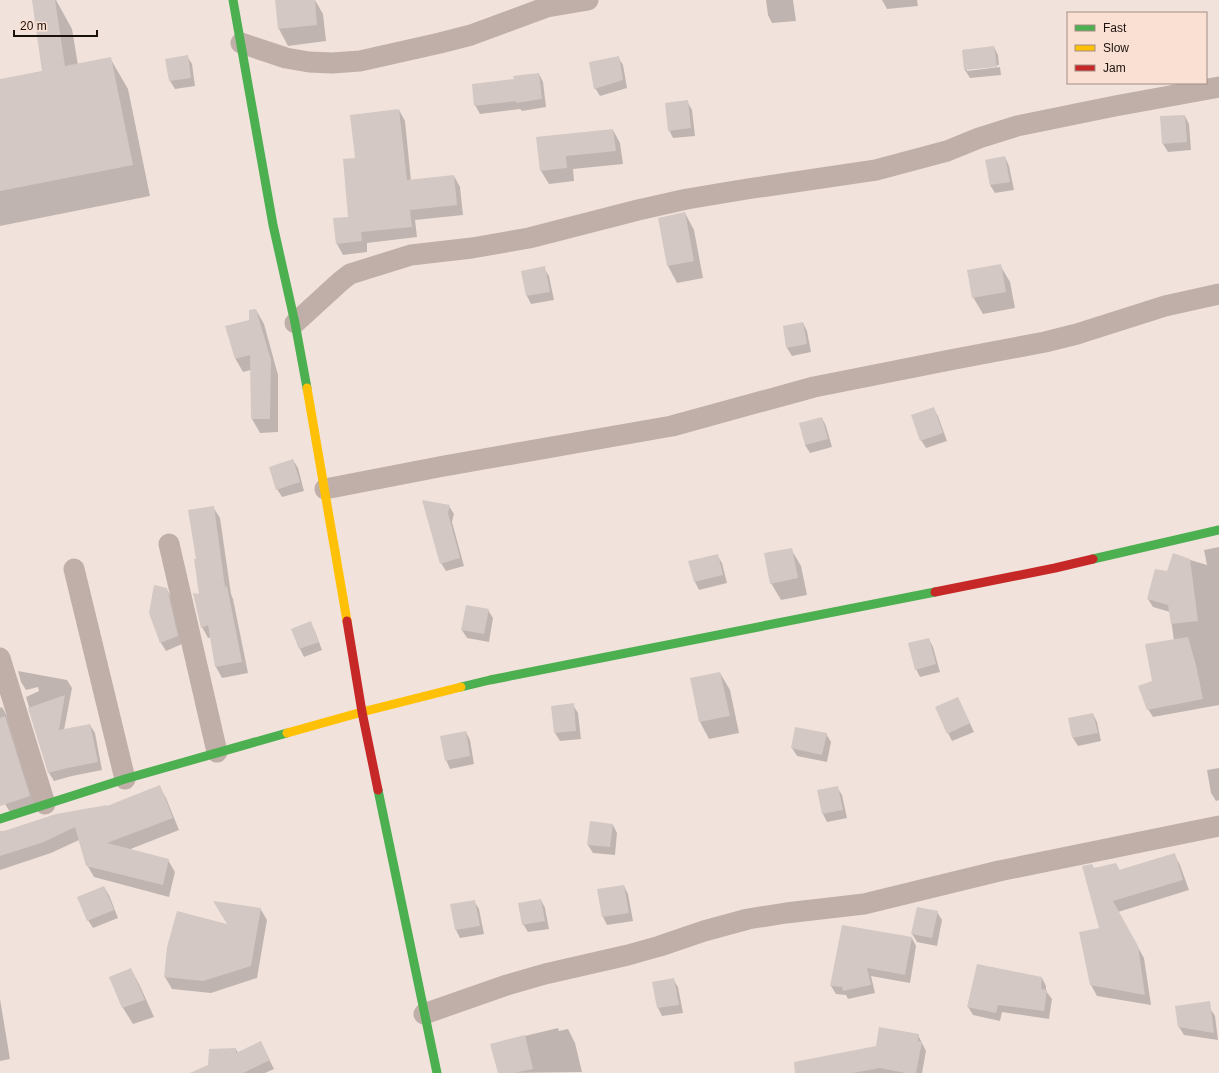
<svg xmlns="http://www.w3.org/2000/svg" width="1219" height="1073" font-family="Arial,sans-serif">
  <rect width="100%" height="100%" fill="#f1e2dc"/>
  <g fill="#0003">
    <polygon points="39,0 56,0 72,29 78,65 110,58 128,89 150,196 0,226 0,80 44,71"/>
    <polygon points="285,0 315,0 323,14 326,41 288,46 279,29 276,1"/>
    <polygon points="766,0 793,0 796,21 772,23 768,15"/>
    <polygon points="882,0 917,0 918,6 887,9"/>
    <polygon points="994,47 998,55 999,65 967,69 967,71 1000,67 1001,75 970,78 965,70 963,50"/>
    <polygon points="187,56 192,64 195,86 175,89 170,81"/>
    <polygon points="618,57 623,65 627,88 600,96 595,88"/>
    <polygon points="539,74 543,82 546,107 522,111 520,109 480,114 475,105 515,80"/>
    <polygon points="687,101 692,110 695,136 673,138 669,130"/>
    <polygon points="399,110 405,121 411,181 454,176 460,187 463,215 415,220 417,237 367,243 367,252 343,255 337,244 349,218 356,159"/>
    <polygon points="1185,116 1189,124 1191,150 1168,152 1163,144"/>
    <polygon points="613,130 620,143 623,164 573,169 574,181 549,184 541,171 537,138"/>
    <polygon points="1005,157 1009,166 1014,190 995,193 990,185 986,161"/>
    <polygon points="685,213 694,230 703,278 677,283 668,266 659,219"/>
    <polygon points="1000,265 1010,282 1015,308 983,314 973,297"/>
    <polygon points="544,268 549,276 554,300 531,304 527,296 522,272"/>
    <polygon points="256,310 264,324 278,375 278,432 260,433 252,419 251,370 243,372 235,358 250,321"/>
    <polygon points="803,323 807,331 811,352 792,356 787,348"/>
    <polygon points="933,408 938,416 947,441 926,448 921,440"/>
    <polygon points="822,418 826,426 832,447 810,453 805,445"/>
    <polygon points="293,460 298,468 304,491 282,497 277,489"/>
    <polygon points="424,501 449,506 454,514 452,522 464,566 446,571 441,563"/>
    <polygon points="213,507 220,518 231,594 233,599 248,673 222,678 216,667 211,637 208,638 202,627 197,560"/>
    <polygon points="1219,547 1219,705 1153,717 1148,709 1153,682 1174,641 1170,612 1153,607 1148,599 1168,572 1174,555 1207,565 1204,550"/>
    <polygon points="791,549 801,566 807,595 781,600 771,583"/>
    <polygon points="717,555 722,563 727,583 699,590 695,582 689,562"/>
    <polygon points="166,588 171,597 182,644 166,651 161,643 150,612"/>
    <polygon points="488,610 493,618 489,642 467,638 462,630"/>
    <polygon points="310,623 315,631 322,650 304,657 300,649 292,630"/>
    <polygon points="929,639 933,647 940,672 920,677 916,669"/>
    <polygon points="18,671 67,680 72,688 64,730 90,725 95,733 102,770 72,776 54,781 49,773 26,697 39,691 38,687 26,690 21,682"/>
    <polygon points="720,673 730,690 739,733 709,739 700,722"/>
    <polygon points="958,698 974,732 952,741 948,733"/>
    <polygon points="573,705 578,713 581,739 560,741 555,733 552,706"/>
    <polygon points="2,707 8,718 36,808 12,815 5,804 0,789 0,708"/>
    <polygon points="1093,714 1097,722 1101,741 1078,746 1073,738"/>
    <polygon points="466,732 470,740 474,764 450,769 446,760"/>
    <polygon points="826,734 831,742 827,762 797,756 792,748"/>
    <polygon points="1219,768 1219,800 1216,801 1211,793 1207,770"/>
    <polygon points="159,786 166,798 179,830 128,850 168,860 175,872 169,897 94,877 87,865 79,840 51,853 0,870 0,835 107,807"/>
    <polygon points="837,787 842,795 847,818 827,822 823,814 818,791"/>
    <polygon points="613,825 617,833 615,855 593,853 588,845"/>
    <polygon points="1174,854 1180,865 1189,890 1118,912 1144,958 1151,1005 1097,996 1091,985 1100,929 1094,869 1116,864 1120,871"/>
    <polygon points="624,886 628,894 633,921 607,925 603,917 598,890"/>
    <polygon points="104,887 109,895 118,918 93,928 88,920"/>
    <polygon points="541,900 545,908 549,929 528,932 523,924"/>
    <polygon points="474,901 479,909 484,934 460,938 456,930 452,905"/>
    <polygon points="260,908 267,920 257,978 211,993 172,989 165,977 228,925"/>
    <polygon points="937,912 942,920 937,946 917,942 912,934"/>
    <polygon points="912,938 916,946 910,983 871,976 875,993 848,999 846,995 836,994 831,986"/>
    <polygon points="131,969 140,986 154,1017 133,1024 123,1008"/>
    <polygon points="1042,978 1046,986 1046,991 1052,999 1049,1019 1002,1012 1000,1021 973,1015 968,1007"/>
    <polygon points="673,979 678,987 683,1013 662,1016 658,1008"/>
    <polygon points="0,999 10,1059 0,1061"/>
    <polygon points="1210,1008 1215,1016 1218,1040 1184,1035 1179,1027"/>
    <polygon points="558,1028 559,1031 568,1029 575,1043 582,1072 499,1073 492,1044"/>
    <polygon points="918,1035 926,1051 922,1073 833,1073 876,1047"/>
    <polygon points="236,1049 238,1053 265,1051 274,1069 265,1073 192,1073 209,1066"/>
  </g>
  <g fill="#d3c8c3">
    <polygon points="32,0 55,0 65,66 111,57 133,165 0,191 0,79 42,71"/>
    <polygon points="275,0 315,0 317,25 278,29"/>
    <polygon points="994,46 997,67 964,70 962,50"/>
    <polygon points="188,55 191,78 169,81 165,59"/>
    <polygon points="619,56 623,80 594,89 589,62"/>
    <polygon points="539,73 542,99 516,103 516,101 474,106 472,84 514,79 513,76"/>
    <polygon points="688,100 691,128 668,131 665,103"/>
    <polygon points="399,109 407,180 454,175 457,205 410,210 412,227 361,232 362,241 336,244 333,218 348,217 343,159 355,158 350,115"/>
    <polygon points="1185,115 1187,142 1162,144 1160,116"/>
    <polygon points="613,129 616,151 566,156 567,168 540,171 536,137"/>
    <polygon points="1005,156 1010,182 990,185 985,160"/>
    <polygon points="685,212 694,261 667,266 658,218"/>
    <polygon points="1001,264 1006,292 972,298 967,270"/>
    <polygon points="545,266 550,292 526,296 521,271"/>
    <polygon points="256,309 271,360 270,419 251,419 250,355 235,359 225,326 249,320 249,310"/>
    <polygon points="803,322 807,344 786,348 783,326"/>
    <polygon points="934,407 943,433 920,441 911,415"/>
    <polygon points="822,417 828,439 805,445 799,423"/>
    <polygon points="293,459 300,482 276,490 269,467"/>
    <polygon points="422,500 450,505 448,513 460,558 440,564"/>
    <polygon points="214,506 225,587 227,586 242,662 215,667 208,625 201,628 193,593 199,594 194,559 196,559 188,510"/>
    <polygon points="792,548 798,578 770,584 764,553"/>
    <polygon points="1173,553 1190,559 1198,621 1171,624 1168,605 1147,599 1155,569 1167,571"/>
    <polygon points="718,554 723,575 694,582 688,561"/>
    <polygon points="154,585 167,588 178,636 160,643 149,613"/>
    <polygon points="466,605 489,609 484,634 461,630"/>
    <polygon points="311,621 319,642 299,649 291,629"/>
    <polygon points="1188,637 1196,665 1203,699 1147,710 1138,686 1152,681 1145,644"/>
    <polygon points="929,638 936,664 915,670 908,643"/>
    <polygon points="720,672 730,716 699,722 690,678"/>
    <polygon points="65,695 59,730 90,724 98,762 67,768 48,773 28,708"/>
    <polygon points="958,697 970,723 947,734 935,707"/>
    <polygon points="574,703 576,731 554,733 551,706"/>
    <polygon points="1093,713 1098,733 1072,738 1068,718"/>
    <polygon points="5,716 30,796 0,806 0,718"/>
    <polygon points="795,727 827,733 822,755 791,748"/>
    <polygon points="466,731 470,756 445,761 440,736"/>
    <polygon points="160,785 173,818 107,843 169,859 163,885 86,866 75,827 44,842 0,856 0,831 4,831 56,814 107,805 107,806"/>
    <polygon points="838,786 843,810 822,814 817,790"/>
    <polygon points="590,821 613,824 610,847 587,845"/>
    <polygon points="1175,853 1183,880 1113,901 1138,946 1145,995 1090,985 1079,932 1099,928 1082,866 1092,864 1094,868 1116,863 1119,870"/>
    <polygon points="624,885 629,913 602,917 597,889"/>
    <polygon points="104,886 114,910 87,921 77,897"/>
    <polygon points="541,899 545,921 522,925 518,903"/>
    <polygon points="475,900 480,926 455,930 450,904"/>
    <polygon points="213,901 261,908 251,966 203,981 164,977 167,947 177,911 227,924"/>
    <polygon points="917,907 938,911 932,938 911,934"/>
    <polygon points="842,925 912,937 905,975 867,968 871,985 843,991 842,987 830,986"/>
    <polygon points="977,964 1042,977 1041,989 1047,990 1044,1011 998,1005 996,1013 967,1007"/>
    <polygon points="131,968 145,1000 122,1008 109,977"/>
    <polygon points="674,978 679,1005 657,1008 652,982"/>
    <polygon points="1210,1001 1214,1033 1178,1027 1175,1006"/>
    <polygon points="879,1027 919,1034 918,1041 922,1042 916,1073 905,1073 880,1068 853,1073 795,1073 794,1062 876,1046"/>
    <polygon points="525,1035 533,1069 514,1073 498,1073 490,1044"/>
    <polygon points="261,1041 270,1060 243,1073 190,1073 208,1065 209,1049 236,1048 236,1053"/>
  </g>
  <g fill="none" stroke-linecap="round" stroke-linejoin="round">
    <g stroke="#c0afa8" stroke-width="21">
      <polyline points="241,43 286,58 309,62 332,63 360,61 440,43 471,35 547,7 588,0"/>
      <polyline points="295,323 341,281 350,274 411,255 472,248 529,238 638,210 687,199 747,189 876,170 947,151 979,138 1017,126 1115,106 1219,87"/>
      <polyline points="325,489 444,466 672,426 814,387 955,359 1045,342 1077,334 1165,306 1219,294"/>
      <polyline points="169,544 217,752"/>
      <polyline points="74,569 125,779"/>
      <polyline points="0,658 45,804"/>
      <polyline points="424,1014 507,985 545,974 628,955 660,946 704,931 748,919 786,913 864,904 999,871 1219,826"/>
    </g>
    <g stroke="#4caf50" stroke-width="9">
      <polyline points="233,0 273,225 295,323 307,388"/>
      <polyline points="1093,559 1219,530"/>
      <polyline points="461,687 490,680 935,592"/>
      <polyline points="378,790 437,1073"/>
      <polyline points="0,819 125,779 287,733"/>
    </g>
    <g stroke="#ffc107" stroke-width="9">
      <polyline points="307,388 347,621"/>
      <polyline points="287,733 362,712 461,687"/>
    </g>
    <g stroke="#c62828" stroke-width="9">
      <polyline points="935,592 1055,568 1093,559"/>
      <polyline points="347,621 362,712 378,790"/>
    </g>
  </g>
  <rect x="1067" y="12" width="140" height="72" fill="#fadfd3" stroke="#a18d84"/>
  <rect x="1075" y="25" width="20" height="6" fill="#4caf50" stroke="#a18d84"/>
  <text x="1103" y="32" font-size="12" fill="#1b120e">Fast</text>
  <rect x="1075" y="45" width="20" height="6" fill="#ffc107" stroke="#a18d84"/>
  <text x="1103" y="52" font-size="12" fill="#1b120e">Slow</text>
  <rect x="1075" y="65" width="20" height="6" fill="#c62828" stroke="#a18d84"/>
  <text x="1103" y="72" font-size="12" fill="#1b120e">Jam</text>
  <path d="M14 30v6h83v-6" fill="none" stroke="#1b120e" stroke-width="2"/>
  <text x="20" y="30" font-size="12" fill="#1b120e" stroke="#fadfd3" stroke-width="3" paint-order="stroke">20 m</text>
</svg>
